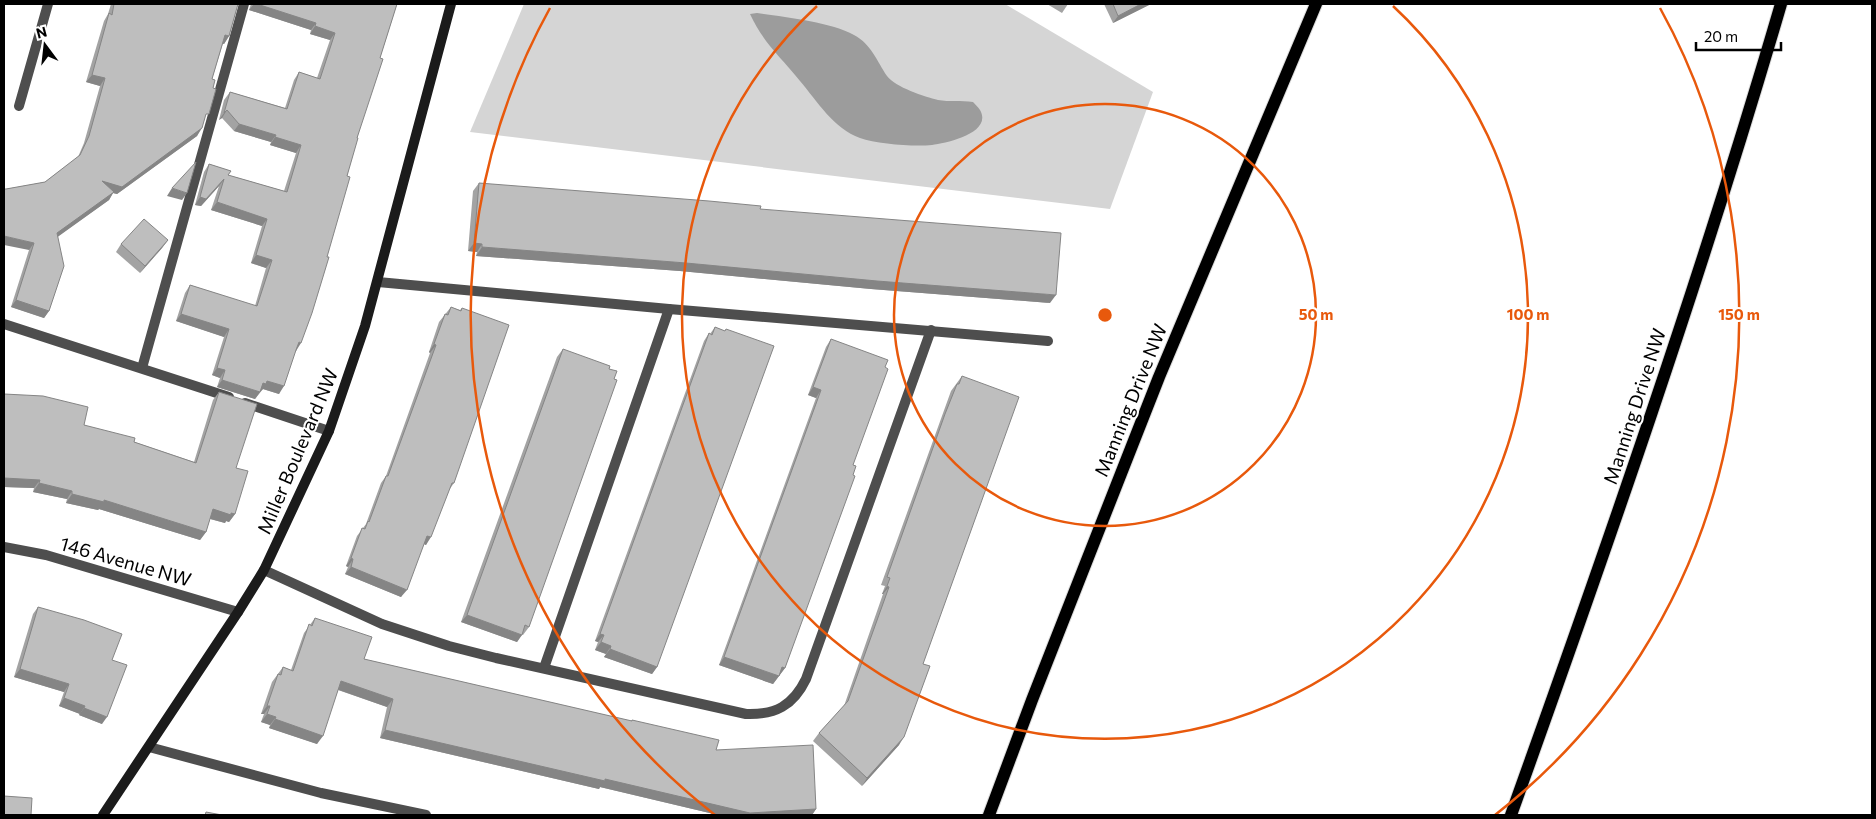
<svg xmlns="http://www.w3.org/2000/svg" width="1876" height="819" font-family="Commissioner,sans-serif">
  <rect width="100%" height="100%" fill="#fff"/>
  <polygon fill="#d5d5d5" points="524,4 1005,4 1153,92 1110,209 470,132"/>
  <path fill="#9c9c9c" d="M757 13C784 17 831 22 854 35 871 44 877 61 887 76 895 87 925 97 938 100 949 102 961 100 973 102 975 104 978 107 980 110 993 133 947 143 932 145 914 147 877 144 860 138 834 129 817 101 800 81 780 56 764 44 750 14Z"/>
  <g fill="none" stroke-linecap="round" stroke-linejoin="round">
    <defs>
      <g id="primary">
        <polyline points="989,815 1032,700 1159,377 1316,4"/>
        <path d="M1511 815C1607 547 1701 278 1781 4"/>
      </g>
    </defs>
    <use href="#primary" stroke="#dbdbdb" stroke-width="14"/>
    <g stroke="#4e4e4e" stroke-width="10">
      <polyline points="378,282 669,309 1048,341"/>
      <polyline points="4,324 229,397"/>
      <polyline points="142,368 244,4"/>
      <polyline points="245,403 329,431"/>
      <path d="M264 570 382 624 449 646 496 658 746 714C775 715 793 706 806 679L931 330"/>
      <polyline points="544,668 669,309"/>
      <polyline points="149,747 321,793 426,815"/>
    </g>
    <g stroke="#4e4e4e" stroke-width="10">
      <polyline points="19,106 48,4"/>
      <polyline points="4,547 46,555 238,612"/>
    </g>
    <polyline stroke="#1b1b1b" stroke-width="10" points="103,815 238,612 264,570 329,431 365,326 451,4"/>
    <use href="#primary" stroke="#000" stroke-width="12"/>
  </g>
  <g fill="#a3a3a3">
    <polygon points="111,4 238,4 229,36 224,44 223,43 212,79 204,121 197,136 117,194 113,193 109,200 58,236 49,311 44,318 11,307 29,250 6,189 45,182 78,157 84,143 100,86 86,82 104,21 108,14"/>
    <polygon points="251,4 397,4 380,58 357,138 347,176 296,351 295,350 279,394 263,389 255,399 217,387 220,378 212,375 224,337 176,321 185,293 190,285 255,306 266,268 251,263 262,226 211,210 219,186 201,206 195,205 204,172 209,164 231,171 228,175 284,191 296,153 270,145 271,142 234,131 222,118 219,120 224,100 230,92 285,108 294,80 299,72 317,78 330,40 310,34 311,30 249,10"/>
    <polygon points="1047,4 1068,4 1062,13"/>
    <polygon points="1104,4 1151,4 1113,23"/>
    <polygon points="479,183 760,209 1050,303 871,289 680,271 476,256 477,252 468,251 473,191"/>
    <polygon points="168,240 162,248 140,273 116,252 121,244"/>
    <polygon points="451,307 460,310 462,308 454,483 449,490 426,545 424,544 401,597 345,574 348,567 346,566 357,536 366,524 381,483 386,476 430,353 429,352 439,322"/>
    <polygon points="715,327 725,331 726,329 657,667 652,674 604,657 606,654 595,650 598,642 595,641 704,341 709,333 710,334"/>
    <polygon points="831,339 853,465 785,668 773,684 719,665 816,398 808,395 826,347"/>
    <polygon points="563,349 529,627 523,635 522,634 517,642 461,622 557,357"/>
    <polygon points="962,376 923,664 899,745 862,786 813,741 819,733 844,706 883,594 882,594 885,586 881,585 951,391"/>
    <polygon points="219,392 236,468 235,514 229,522 226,521 225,523 210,519 206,532 200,540 99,509 98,510 66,503 67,499 33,492 34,488 4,487 4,394 84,425 194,462 213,400"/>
    <polygon points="38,607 112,660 102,724 79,715 80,714 59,706 64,692 14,677 33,614"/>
    <polygon points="315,618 364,659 631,721 632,720 716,750 816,809 812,815 718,815 600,787 599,789 380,738 387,707 338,690 317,744 269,728 270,725 261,722 264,714 261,714 272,682 283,667 291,670 304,633"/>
  </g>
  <g fill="#858585">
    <polygon points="254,4 257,4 316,23 311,30 249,10"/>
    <polygon points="1141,4 1151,4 1113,23 1118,16"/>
    <polygon points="315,26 335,33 330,40 310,34"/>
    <polygon points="225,35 229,36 224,44 220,43"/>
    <polygon points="92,75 105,78 100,86 86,82"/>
    <polygon points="227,110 222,118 219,120 224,113"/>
    <polygon points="239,124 276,135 271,142 234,131"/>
    <polygon points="202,128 197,136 117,194 113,193 109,200 52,241 57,233 102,181"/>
    <polygon points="275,137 301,145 296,153 270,145"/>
    <polygon points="224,179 219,186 201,206 195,205 200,197"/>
    <polygon points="172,188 187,193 182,200 167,196"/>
    <polygon points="217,202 267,219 262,226 211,210"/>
    <polygon points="4,236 34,243 29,250 4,245"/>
    <polygon points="168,240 162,248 140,273 145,266"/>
    <polygon points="474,243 482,244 477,252 468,251"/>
    <polygon points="482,247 686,263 1056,295 1050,303 871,289 680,271 476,256"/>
    <polygon points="256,255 272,260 266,268 251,263"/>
    <polygon points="16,300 49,311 44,318 11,307"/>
    <polygon points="181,314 229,329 224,337 176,321"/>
    <polygon points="299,342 301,343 296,351 294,350"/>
    <polygon points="434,344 436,345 430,353 429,352"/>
    <polygon points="217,368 225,370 220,378 212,375"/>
    <polygon points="222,380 260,392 255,399 217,387"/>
    <polygon points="267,381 284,386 279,394 263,389 261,391 258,390 263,383"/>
    <polygon points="813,387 821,390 816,398 808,395"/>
    <polygon points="4,478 40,480 34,488 4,487"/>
    <polygon points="39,483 72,491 67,499 33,492"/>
    <polygon points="72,494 104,500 206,532 200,540 99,509 98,510 66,503"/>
    <polygon points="213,509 235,514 229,522 226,521 225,523 207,518"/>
    <polygon points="427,536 431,537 426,545 422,543"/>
    <polygon points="351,558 353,559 348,567 346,566"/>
    <polygon points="351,567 407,590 401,597 345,574"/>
    <polygon points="887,586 889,587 883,594 882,594"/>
    <polygon points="467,615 522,635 517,642 461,622"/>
    <polygon points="600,634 604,635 598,642 595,641"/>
    <polygon points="601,642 611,646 606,654 595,650"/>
    <polygon points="610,649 657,667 652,674 604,657"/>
    <polygon points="724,657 779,676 773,684 719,665"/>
    <polygon points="782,667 785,668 779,676 777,675"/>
    <polygon points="20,669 69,684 64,692 14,677"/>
    <polygon points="341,681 393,699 387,707 336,689"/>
    <polygon points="64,698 85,706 80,714 59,706"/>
    <polygon points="267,706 270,706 264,714 261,714"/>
    <polygon points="84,708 107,717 102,724 79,715"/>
    <polygon points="267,714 276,717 270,725 261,722"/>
    <polygon points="275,719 323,736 317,744 269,728"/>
    <polygon points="385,730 605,779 816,809 812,815 718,815 600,787 599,789 380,738"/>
    <polygon points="904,737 899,745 862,786 867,778"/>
  </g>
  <g fill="#bebebe" stroke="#858585">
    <polygon points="114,4 238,4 229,36 225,35 212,79 215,80 213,88 216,89 209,114 206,114 202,128 122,187 102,181 114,192 57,233 64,266 49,311 16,300 34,243 4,236 4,189 6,189 45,182 80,155 89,136 105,78 92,75 109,13 112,15"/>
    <polygon points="257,4 397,4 380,58 383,59 357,138 358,138 347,176 350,177 327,257 329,257 312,313 301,343 299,342 296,350 284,386 267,381 266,384 263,383 260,392 222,380 225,370 217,368 229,329 181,314 190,285 257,306 272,260 256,255 267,219 217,202 224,179 206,199 200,197 209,164 231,171 228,175 287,192 301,145 275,137 276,135 239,124 227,110 224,113 230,92 287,109 299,72 320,79 335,33 315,26 316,23"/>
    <polygon points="1113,4 1141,4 1118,16"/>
    <polygon points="196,162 187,193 172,188"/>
    <polygon points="479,183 709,201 761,206 760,209 1061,233 1056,295 877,281 686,263 482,247 482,244 474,243"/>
    <polygon points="144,219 168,240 145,266 121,244"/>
    <polygon points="451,307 461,311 462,308 509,325 454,483 452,483 431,537 427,536 407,590 351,567 353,559 351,558 362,528 365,529 368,521 369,522 386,476 388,476 436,345 434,344 445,314 448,315"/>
    <polygon points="715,327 725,331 726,329 774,346 657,667 610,649 611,646 601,642 604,635 600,634 709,333 712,335"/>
    <polygon points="831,339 888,360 885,367 888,369 853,465 856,466 853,475 855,476 785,668 782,667 779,676 724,657 821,390 813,387"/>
    <polygon points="563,349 610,366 609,369 617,371 614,379 617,380 529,627 525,625 522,635 467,615"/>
    <polygon points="962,376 1019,397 923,664 930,666 904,737 867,778 819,733 848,701 889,587 887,586 890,578 887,577 945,414 957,384 959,384"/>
    <polygon points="219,392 257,404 236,468 248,471 235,514 231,513 231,515 213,509 206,532 104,500 104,502 72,494 72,491 39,483 40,480 4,478 4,394 43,396 88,407 84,425 135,438 134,442 196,463"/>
    <polygon points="38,607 84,620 122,634 112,660 127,665 107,717 84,708 85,706 64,698 69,684 20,669"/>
    <polygon points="315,618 372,637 364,659 632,721 632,720 719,740 716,750 813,745 816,809 750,813 605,779 605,781 385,730 393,699 341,681 323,736 275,719 276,717 267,714 270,706 267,706 278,674 281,675 283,667 293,671 309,624 312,626"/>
    <polygon points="4,796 32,798 31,815 4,815"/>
    <polygon points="206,812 222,815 205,815"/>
  </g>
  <g fill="none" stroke="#e8590c" stroke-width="2.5">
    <circle cx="1105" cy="315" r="211"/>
    <path d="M1393 6A423 423 0 1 1 817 6"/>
    <path d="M715 815A634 634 0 0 1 550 8M1660 8A634 634 0 0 1 1495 815"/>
  </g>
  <g text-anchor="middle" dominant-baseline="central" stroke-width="4" stroke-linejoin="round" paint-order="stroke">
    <g font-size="19" fill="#000" stroke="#fff">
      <text transform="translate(1130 400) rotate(-68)">Manning Drive NW</text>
      <text transform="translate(1634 406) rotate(-72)">Manning Drive NW</text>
      <text transform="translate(297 451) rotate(-67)">Miller Boulevard NW</text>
      <text transform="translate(126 561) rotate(16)">146 Avenue NW</text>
    </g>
  </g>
  <circle cx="1105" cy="315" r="8" fill="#e8590c" stroke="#fff" stroke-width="2.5"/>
  <g font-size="15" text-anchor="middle" font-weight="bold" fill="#e8590c" stroke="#fff" stroke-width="4" stroke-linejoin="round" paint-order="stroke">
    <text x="1316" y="320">50 m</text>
    <text x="1528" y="320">100 m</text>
    <text x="1739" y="320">150 m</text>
  </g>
  <rect width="1876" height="819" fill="none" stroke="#000000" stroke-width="10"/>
  <g transform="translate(45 45) rotate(345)" stroke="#ffffff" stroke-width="4" paint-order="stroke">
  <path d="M0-4L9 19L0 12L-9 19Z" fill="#000000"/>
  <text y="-8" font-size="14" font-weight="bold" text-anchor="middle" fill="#000000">N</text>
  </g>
  <path d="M1696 42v8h85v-8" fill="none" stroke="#000000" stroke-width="2.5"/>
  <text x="1704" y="42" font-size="15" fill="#000000" stroke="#ffffff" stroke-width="4" paint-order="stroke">20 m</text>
</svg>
